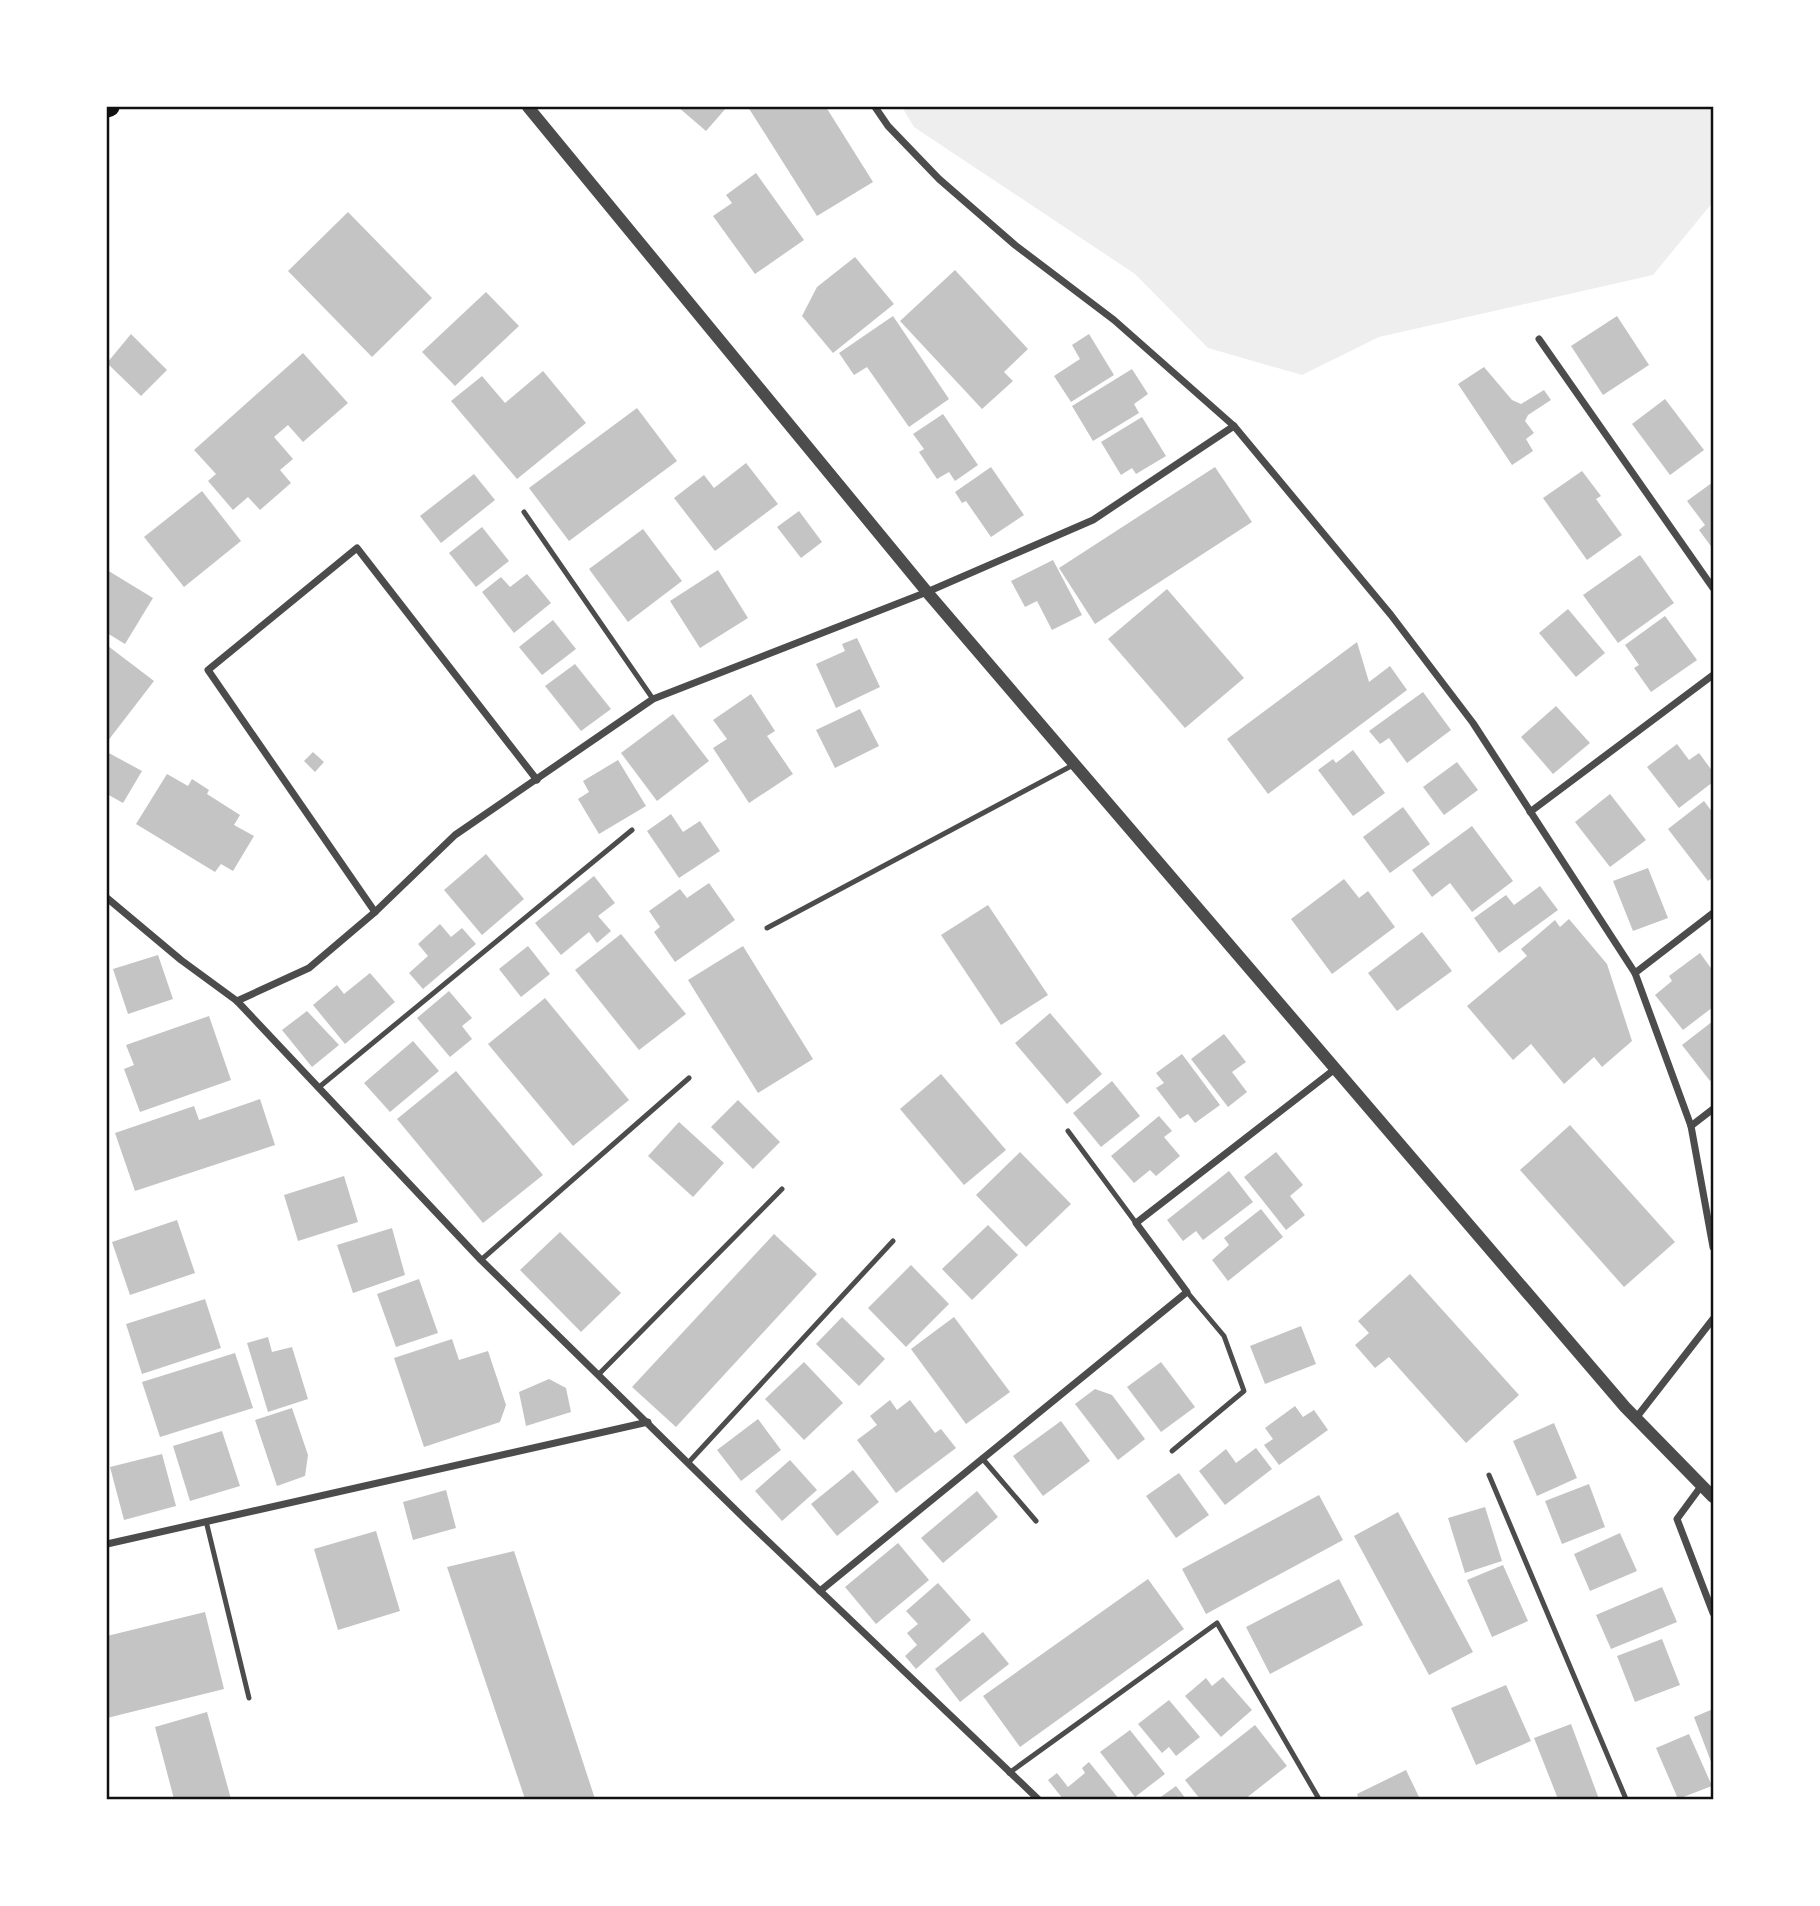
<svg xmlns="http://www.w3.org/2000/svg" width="1820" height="1906" font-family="Lato,sans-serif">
  <rect width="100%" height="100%" fill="#fff"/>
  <polygon fill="#eee" points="902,107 1713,107 1713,202 1653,275 1379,337 1302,375 1208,348 1135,274 914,127"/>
  <g fill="#c4c4c4">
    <polygon points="678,107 727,107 706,131"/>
    <polygon points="748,107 826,107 873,182 817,216"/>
    <polygon points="756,173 804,240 755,274 713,216 732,203 726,195"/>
    <polygon points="348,212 432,298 372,357 288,271"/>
    <polygon points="855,257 894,304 833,353 802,316 817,287"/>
    <polygon points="955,270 1028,349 1004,372 1013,381 982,409 900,321"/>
    <polygon points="486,292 519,326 455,386 422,352"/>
    <polygon points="893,316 949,399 909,427 867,367 854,375 839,353"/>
    <polygon points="1617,316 1649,365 1603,395 1571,346"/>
    <polygon points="131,334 167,370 141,396 107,363"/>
    <polygon points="1089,334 1114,375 1071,402 1054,376 1080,359 1072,345"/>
    <polygon points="303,353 348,403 303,442 288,425 274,437 293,459 280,470 291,483 260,510 248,497 233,510 208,481 216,474 194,450"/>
    <polygon points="1484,367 1512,400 1521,404 1544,390 1551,400 1528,415 1525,421 1534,433 1526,439 1533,451 1512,465 1458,384"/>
    <polygon points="1132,369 1148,394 1134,404 1139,413 1093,441 1072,406"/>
    <polygon points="543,371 586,423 517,479 451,401 482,376 505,403"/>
    <polygon points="1665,399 1704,450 1670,475 1632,424"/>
    <polygon points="637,408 677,461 569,541 529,488"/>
    <polygon points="943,414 978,465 955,481 949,472 937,479 919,452 924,449 913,434"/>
    <polygon points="1142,417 1166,456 1136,474 1132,468 1121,475 1101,442"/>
    <polygon points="746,463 778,504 715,551 674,498 704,475 714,488"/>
    <polygon points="991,467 1024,515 991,537 966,501 962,503 955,492"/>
    <polygon points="1215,467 1252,522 1095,624 1059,568"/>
    <polygon points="1582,471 1601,496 1596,499 1622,535 1587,560 1543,498"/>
    <polygon points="474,474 495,500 441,543 420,516"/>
    <polygon points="1713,482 1713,549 1699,530 1705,525 1687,501"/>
    <polygon points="202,491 241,541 184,587 144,537"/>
    <polygon points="799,511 822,542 801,558 777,527"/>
    <polygon points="482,527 509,561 476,587 449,553"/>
    <polygon points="643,529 682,581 628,622 589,569"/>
    <polygon points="1640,555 1674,603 1618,643 1583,595"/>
    <polygon points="1053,560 1082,615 1052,630 1037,601 1025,607 1011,581"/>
    <polygon points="107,570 153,598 125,644 107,633"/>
    <polygon points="718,570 748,618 700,648 670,601"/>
    <polygon points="527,574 551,603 514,633 482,592 501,577 510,587"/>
    <polygon points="1167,589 1244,678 1185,728 1108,639"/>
    <polygon points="1568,609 1605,653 1576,677 1539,633"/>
    <polygon points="1665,616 1697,660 1651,692 1634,668 1639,665 1625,645"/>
    <polygon points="553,620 576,649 542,675 519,647"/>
    <polygon points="857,638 880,687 836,708 816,664 845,651 842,644"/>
    <polygon points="1357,642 1369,682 1390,666 1407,690 1268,794 1227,739"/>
    <polygon points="108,646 154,681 107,742 107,648"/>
    <polygon points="575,664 611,709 581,731 545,686"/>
    <polygon points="1423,692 1451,730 1407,763 1389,738 1380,744 1369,731"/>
    <polygon points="751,694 775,731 767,736 793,774 749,803 713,748 727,739 713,720"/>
    <polygon points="1556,706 1590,743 1553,774 1521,737"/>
    <polygon points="860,709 879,746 835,768 816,730"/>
    <polygon points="673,714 709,761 657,801 621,753"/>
    <polygon points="1677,744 1689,760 1699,753 1713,772 1713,782 1679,808 1647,767"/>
    <polygon points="1353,750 1385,793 1353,816 1318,770 1333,759 1336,763"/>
    <polygon points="107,752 142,771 123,803 107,794"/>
    <polygon points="313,752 324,762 315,772 304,761"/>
    <polygon points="618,760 646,806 599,834 578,799 589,792 583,781"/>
    <polygon points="1457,762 1478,790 1444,815 1423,787"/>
    <polygon points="167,774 188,786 192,779 209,790 207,794 240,815 234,825 254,836 233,871 221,864 215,872 136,824"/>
    <polygon points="1610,794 1646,840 1610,867 1575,822"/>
    <polygon points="1704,801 1713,813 1713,877 1708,881 1668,829"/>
    <polygon points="1403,807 1430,844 1390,873 1363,837"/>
    <polygon points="671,814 683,832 700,821 720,851 679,878 647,831"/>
    <polygon points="1472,826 1513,881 1472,912 1450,883 1432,897 1412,870"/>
    <polygon points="486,854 524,899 482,935 444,890"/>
    <polygon points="1648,868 1668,918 1633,931 1613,881"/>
    <polygon points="594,876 615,903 598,916 611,931 597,943 589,932 561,955 535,923"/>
    <polygon points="1344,879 1359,898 1368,891 1395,927 1332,974 1291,919"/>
    <polygon points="709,883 735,920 675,962 654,932 660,927 649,911 680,889 687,898"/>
    <polygon points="1540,886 1558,910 1499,953 1474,918 1506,895 1514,905"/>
    <polygon points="988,905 1048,995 1001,1025 941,935"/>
    <polygon points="1569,919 1607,964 1632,1041 1602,1067 1594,1057 1564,1084 1531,1044 1513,1060 1467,1006 1527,956 1521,949 1555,920 1560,927"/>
    <polygon points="440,924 451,937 462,928 476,944 423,989 409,973 428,956 418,944"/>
    <polygon points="1422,932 1452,971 1397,1011 1368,973"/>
    <polygon points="621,934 686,1014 639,1050 575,970"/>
    <polygon points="528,946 550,974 521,997 499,969"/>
    <polygon points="743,946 813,1059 758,1093 688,980"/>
    <polygon points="1700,953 1713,971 1713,1007 1683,1030 1655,995 1672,981 1669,976"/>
    <polygon points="158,955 173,999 128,1014 113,969"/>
    <polygon points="370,973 395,1002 345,1044 313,1005 337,985 344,994"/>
    <polygon points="449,991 472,1018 462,1026 472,1039 450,1057 417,1018"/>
    <polygon points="545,998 629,1100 573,1146 488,1044"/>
    <polygon points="307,1011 339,1045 312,1067 282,1030"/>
    <polygon points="1050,1013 1102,1074 1067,1104 1015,1043"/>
    <polygon points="209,1016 231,1080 140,1112 124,1069 134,1065 126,1045"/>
    <polygon points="1713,1021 1713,1078 1710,1081 1682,1045"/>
    <polygon points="1224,1034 1246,1062 1232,1072 1247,1092 1228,1107 1191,1059"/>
    <polygon points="413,1041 439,1071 390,1112 364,1083"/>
    <polygon points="1182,1054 1220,1105 1195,1123 1188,1114 1180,1119 1156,1088 1164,1083 1156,1073"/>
    <polygon points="456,1071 543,1175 483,1223 397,1119"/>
    <polygon points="941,1074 1006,1150 964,1185 900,1109"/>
    <polygon points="1112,1081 1140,1116 1101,1147 1073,1113"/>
    <polygon points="260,1099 275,1145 135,1191 115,1133 194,1106 199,1120"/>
    <polygon points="738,1100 780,1142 753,1169 711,1127"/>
    <polygon points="1159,1116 1172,1131 1164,1137 1180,1156 1156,1176 1150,1170 1134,1183 1111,1156"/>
    <polygon points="679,1122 724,1163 693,1197 648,1156"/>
    <polygon points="1570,1125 1675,1242 1624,1287 1520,1170"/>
    <polygon points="1020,1152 1071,1204 1026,1247 976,1195"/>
    <polygon points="1276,1152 1303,1185 1290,1196 1305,1215 1286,1230 1244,1177"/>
    <polygon points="1229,1171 1253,1202 1203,1240 1196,1231 1183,1241 1167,1220"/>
    <polygon points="344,1176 358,1222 298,1241 284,1195"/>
    <polygon points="1261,1209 1283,1237 1228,1281 1212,1260 1229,1245 1224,1238"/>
    <polygon points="177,1220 195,1273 130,1295 112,1242"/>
    <polygon points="988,1225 1018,1255 972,1300 942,1269"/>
    <polygon points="392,1228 405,1275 353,1293 337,1245"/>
    <polygon points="560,1232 621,1293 581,1332 520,1270"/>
    <polygon points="774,1234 817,1274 676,1427 632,1387"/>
    <polygon points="911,1265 949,1304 906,1347 868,1308"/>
    <polygon points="1410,1274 1519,1395 1466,1443 1389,1357 1375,1368 1355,1345 1369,1333 1358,1321"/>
    <polygon points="419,1279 438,1333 396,1347 377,1294"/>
    <polygon points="205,1299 221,1348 142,1374 126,1324"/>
    <polygon points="842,1317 885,1359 859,1386 816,1344"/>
    <polygon points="954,1317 1010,1392 966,1424 911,1349"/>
    <polygon points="1301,1326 1316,1364 1265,1384 1250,1346"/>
    <polygon points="268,1337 272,1352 292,1347 308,1399 268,1412 247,1343"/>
    <polygon points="452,1339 459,1360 488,1351 506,1405 500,1422 424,1447 394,1358"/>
    <polygon points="235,1353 253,1408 160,1437 142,1382"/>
    <polygon points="804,1362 843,1403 804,1440 765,1399"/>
    <polygon points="1161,1362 1195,1407 1161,1432 1127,1387"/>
    <polygon points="549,1379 566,1388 571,1412 526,1426 519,1392"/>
    <polygon points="1095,1389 1112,1395 1145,1439 1118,1460 1075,1404"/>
    <polygon points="890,1400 897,1410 910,1400 935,1433 941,1429 956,1448 896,1493 857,1440 877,1425 870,1416"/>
    <polygon points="1295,1406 1303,1417 1314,1410 1328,1430 1279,1465 1264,1445 1273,1439 1265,1428"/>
    <polygon points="292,1408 308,1455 305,1476 277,1486 255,1420"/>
    <polygon points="758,1419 781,1450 741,1481 717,1450"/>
    <polygon points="1061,1421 1090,1461 1043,1496 1013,1456"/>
    <polygon points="1554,1423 1577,1478 1537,1496 1513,1441"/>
    <polygon points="222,1431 240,1486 190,1501 173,1446"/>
    <polygon points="1256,1448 1272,1469 1225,1505 1199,1471 1226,1449 1236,1463"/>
    <polygon points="162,1454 176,1506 124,1520 110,1467"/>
    <polygon points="790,1460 817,1490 782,1521 755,1491"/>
    <polygon points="853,1470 879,1502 837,1536 811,1504"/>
    <polygon points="1179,1473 1209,1515 1176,1538 1146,1496"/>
    <polygon points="1589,1484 1605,1527 1562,1544 1545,1501"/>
    <polygon points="446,1490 456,1528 413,1540 403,1502"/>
    <polygon points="977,1491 998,1517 943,1563 921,1538"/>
    <polygon points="1319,1495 1343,1540 1206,1614 1182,1569"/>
    <polygon points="1485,1507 1502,1561 1465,1573 1448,1518"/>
    <polygon points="1398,1512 1473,1652 1429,1675 1354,1536"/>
    <polygon points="376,1531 400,1611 338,1630 314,1549"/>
    <polygon points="1620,1533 1637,1571 1590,1591 1574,1554"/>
    <polygon points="898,1543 929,1580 876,1624 845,1587"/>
    <polygon points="514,1551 595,1799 525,1799 447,1567"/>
    <polygon points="1503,1565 1528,1621 1492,1637 1467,1580"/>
    <polygon points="1148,1579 1184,1629 1020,1747 983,1696"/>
    <polygon points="1339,1579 1363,1625 1270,1674 1246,1627"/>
    <polygon points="938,1583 971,1620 916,1669 905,1656 917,1645 907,1633 918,1624 906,1611"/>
    <polygon points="1662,1587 1677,1622 1611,1649 1596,1615"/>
    <polygon points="205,1612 224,1689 107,1718 107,1636"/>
    <polygon points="983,1632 1009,1664 960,1702 935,1669"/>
    <polygon points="1662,1639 1680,1685 1635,1702 1617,1656"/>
    <polygon points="1223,1677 1252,1710 1221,1737 1185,1696 1206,1678 1212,1686"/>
    <polygon points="1506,1685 1531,1741 1476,1765 1451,1708"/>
    <polygon points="1169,1700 1200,1737 1176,1756 1169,1747 1162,1753 1138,1724"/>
    <polygon points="1713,1709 1713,1767 1694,1717"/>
    <polygon points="207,1712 231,1799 174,1799 155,1727"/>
    <polygon points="1571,1724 1599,1799 1558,1799 1534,1738"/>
    <polygon points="1255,1725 1287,1766 1245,1799 1200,1799 1185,1780"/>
    <polygon points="1130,1730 1165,1774 1135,1797 1100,1752"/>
    <polygon points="1689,1734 1712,1786 1678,1799 1656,1748"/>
    <polygon points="1089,1762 1119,1799 1063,1799 1048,1780 1057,1773 1068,1787 1085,1773 1082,1768"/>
    <polygon points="1406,1770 1420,1799 1359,1799 1357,1794"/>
    <polygon points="1176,1786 1186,1799 1158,1799"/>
  </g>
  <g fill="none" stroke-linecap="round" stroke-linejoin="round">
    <g stroke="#4c4c4c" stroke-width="5">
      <polyline points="524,512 653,699"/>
      <polyline points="767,928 1075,764"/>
      <polyline points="318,1088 632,830"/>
      <polyline points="1068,1131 1136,1223"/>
      <polyline points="481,1260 689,1078"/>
      <polyline points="599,1374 782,1189"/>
      <polyline points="1172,1451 1244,1391 1224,1336 1187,1292"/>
      <polyline points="982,1458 1036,1521"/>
      <polyline points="688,1463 893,1241"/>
      <polyline points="1489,1475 1626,1799"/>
      <polyline points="206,1521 249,1698"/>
      <polyline points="1009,1773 1217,1623 1319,1799"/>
    </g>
    <g stroke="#4c4c4c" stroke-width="7">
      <polyline points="875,107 888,126 939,179 1015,245 1114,320 1234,426 1391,615 1473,723 1635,973 1691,1126 1713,1247"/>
      <polyline points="1539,339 1713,588"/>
      <polyline points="1530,812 1713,675"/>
      <polyline points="107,898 181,960 237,1001 481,1260 751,1525 1038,1799"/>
      <polyline points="375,912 208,670 357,548 537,780"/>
      <polyline points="1635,973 1713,913"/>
      <polyline points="237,1001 309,968 375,912 455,835 653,699 927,592 1093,520 1234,426"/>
      <polyline points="1691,1126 1713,1109"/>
      <polyline points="1636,1418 1713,1319"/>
      <polyline points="1702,1485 1677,1519 1713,1613"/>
      <polyline points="107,1544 648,1422"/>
      <polyline points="820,1591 1187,1292 1136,1223 1335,1069"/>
    </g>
    <polyline stroke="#4c4c4c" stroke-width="12" points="528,107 927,592 1625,1407 1713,1497"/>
    <polyline stroke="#111" stroke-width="19" points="107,108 110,107"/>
  </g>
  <rect width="1820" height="1906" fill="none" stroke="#ffffff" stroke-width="217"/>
  <rect x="108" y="108" width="1604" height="1690" fill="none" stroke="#111" stroke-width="2.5"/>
</svg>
